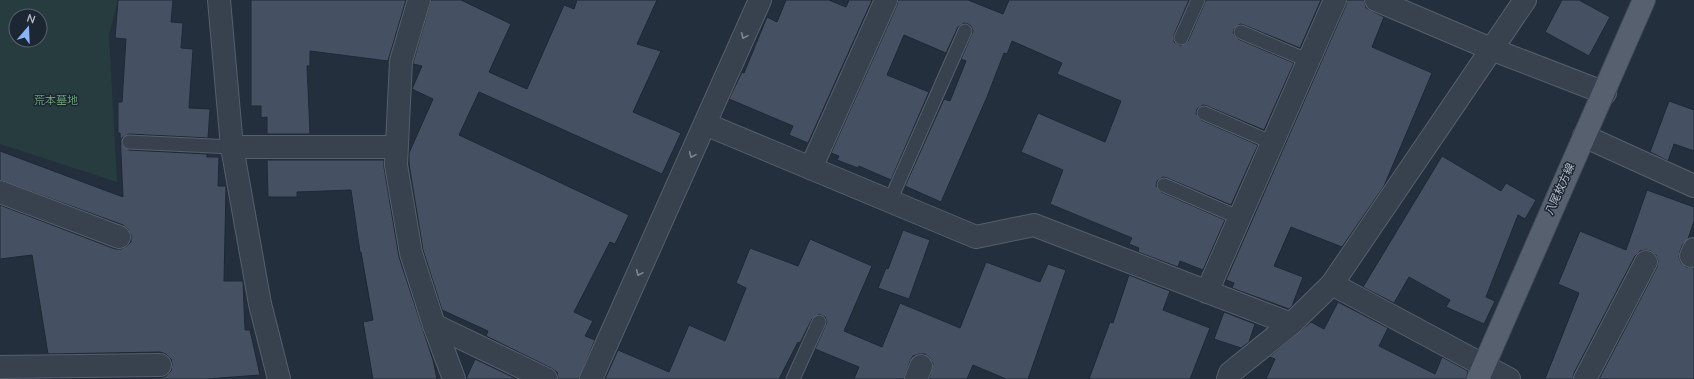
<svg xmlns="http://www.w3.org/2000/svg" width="1694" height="379" font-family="'Nunito Sans','Noto Sans JP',sans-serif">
  <rect width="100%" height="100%" fill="#242f3e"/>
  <path fill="#263c3f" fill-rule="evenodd" d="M0 0H118L109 35 117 182 0 144ZM16 16H40V40H16Z"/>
  <g fill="#455162" stroke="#1f2835">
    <polygon points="118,0 173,0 171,22 183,23 181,48 193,49 189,108 210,109 208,138 129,134 122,138 122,145 129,150 207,154 207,157 219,157 218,186 226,186 224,281 243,281 245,330 250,330 260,375 207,379 52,379 160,378 166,376 171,371 172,364 171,359 166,354 160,352 48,354 32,255 0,259 0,205 115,249 121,249 127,246 131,242 131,235 128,229 123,225 0,180 0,151 123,197 120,133 118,133 118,102 122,102 126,39 115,38"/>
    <polygon points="251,0 406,0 388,61 310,51 310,66 307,66 310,134 267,134 267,117 261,118 261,106 251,106"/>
    <polygon points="431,0 461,0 511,24 489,72 527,89 564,5 574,9 577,0 657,0 637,44 661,51 633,112 681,133 662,174 479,92 459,135 629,215 615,244 610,242 574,312 593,321 585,336 595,340 579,379 558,379 557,372 551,368 486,336 488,331 442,310 423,250 409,164 409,153 433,99 412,89 422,66 413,64 413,63"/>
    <polygon points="786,0 829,0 846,7 849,0 872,0 808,143 789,135 793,126 729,99 742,72 744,73 767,17 777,22"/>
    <polygon points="898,0 968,0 1003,14 1009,0 1189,0 1174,35 1174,42 1181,46 1188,41 1206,0 1321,0 1300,48 1244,25 1240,24 1234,29 1233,33 1238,39 1294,63 1264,130 1207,106 1203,105 1197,109 1196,114 1201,120 1258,145 1231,205 1167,178 1163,177 1157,181 1156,186 1161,192 1225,220 1203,270 1180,261 1178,267 1138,252 1139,248 1129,244 1132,238 1050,204 1063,170 1021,152 1038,113 1105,142 1121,101 1057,74 1062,63 1012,41 1007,54 1004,53 987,97 941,202 905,186 944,99 950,101 966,61 961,59 973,31 971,26 968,24 964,23 958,27 946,53 904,35 887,75 929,92 891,180 859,166 858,168 837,160 839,156 831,153 897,5"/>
    <polygon points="1347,0 1364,0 1366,8 1384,17 1372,47 1432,73 1384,186 1342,247 1291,227 1274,266 1303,277 1292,306 1289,309 1232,288 1234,283 1226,280 1346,5"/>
    <polygon points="1562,0 1579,0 1610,17 1589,56 1545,32"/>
    <polygon points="1669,101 1694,110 1694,151 1674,144 1668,161 1650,152"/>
    <polygon points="1442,156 1501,191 1506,183 1536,200 1525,219 1518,215 1486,297 1495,301 1484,324 1446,307 1450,300 1409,277 1394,303 1363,287"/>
    <polygon points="267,160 384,160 384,167 399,257 433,360 437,379 373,379 363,322 373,320 361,252 360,252 351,190 297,192 297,197 268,197"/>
    <polygon points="1647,190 1694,207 1694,221 1688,239 1683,244 1680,251 1679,257 1681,263 1686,267 1694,268 1694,379 1599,379 1657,267 1658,261 1656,255 1651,251 1646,250 1640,251 1635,256 1574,373 1573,379 1545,379 1579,293 1558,284 1580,231 1626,250"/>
    <polygon points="903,230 930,240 909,299 878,288 886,268 888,269"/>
    <polygon points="810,239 872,266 844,331 882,347 900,303 960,328 986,262 1040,282 1048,264 1066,270 1028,379 1006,379 973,365 967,379 929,379 933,364 930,358 925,354 919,354 913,356 910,361 904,379 854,379 859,367 815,349 827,322 825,317 819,314 812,319 800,343 798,342 779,379 605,379 618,350 669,372 689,325 725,341 746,288 736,283 750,248 798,266"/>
    <polygon points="1129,275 1170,291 1163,310 1210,328 1190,379 1089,379 1110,322 1113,323"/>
    <polygon points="1338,302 1388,328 1379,346 1435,374 1442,357 1468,371 1466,379 1266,379 1275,359 1269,357 1311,322 1324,329"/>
    <polygon points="1224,312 1255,324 1249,342 1241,348 1214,339"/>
    <polygon points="475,359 517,379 466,379"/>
  </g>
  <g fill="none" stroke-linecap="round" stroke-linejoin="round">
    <defs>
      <g id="service">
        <polyline points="1241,32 1309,61"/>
        <polyline points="1181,38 1198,0"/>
        <polyline points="1204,113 1273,143"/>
        <polyline points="129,142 232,147"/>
        <polyline points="1164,185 1240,218"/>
        <polyline points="890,201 965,31"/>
        <polyline points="793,379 819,322"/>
      </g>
      <g id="minor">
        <polyline points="219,0 232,147 260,304 279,379"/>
        <polyline points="419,0 401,61 396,165 411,253 434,325 454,379"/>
        <polyline points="1376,0 1491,49 1605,93"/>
        <polyline points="705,124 976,237 1034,225 1291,324 1332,284 1509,379"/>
        <polyline points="1584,136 1694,186"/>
        <polyline points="232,147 396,147"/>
        <polyline points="811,168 886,0"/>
        <polyline points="0,192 119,237"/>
        <polyline points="1691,256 1694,249"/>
        <polyline points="1332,284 1525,0"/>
        <polyline points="1207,292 1335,0"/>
        <polyline points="434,325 546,379"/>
        <polyline points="0,367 160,365"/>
        <polyline points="591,379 760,0"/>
        <polyline points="916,379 921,366"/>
        <polyline points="1228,379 1230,373 1291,324"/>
        <polyline points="1585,379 1646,262"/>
      </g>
      <polyline id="primary" points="1478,379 1644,0"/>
    </defs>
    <use href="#service" stroke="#565f6c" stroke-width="15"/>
    <use href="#minor" stroke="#565f6c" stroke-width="24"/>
    <use href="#primary" stroke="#414a57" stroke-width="24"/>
    <use href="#service" stroke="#38414e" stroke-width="13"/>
    <use href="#minor" stroke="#38414e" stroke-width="22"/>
    <use href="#primary" stroke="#56606e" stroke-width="22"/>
  </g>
  <defs><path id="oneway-chevron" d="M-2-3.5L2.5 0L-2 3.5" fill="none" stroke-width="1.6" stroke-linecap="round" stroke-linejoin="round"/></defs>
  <g stroke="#7c8592">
    <use href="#oneway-chevron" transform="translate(744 36) rotate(114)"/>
    <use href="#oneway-chevron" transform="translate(692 155) rotate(114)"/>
    <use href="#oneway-chevron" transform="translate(639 273) rotate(114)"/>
  </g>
  <g text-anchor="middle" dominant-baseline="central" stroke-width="3" stroke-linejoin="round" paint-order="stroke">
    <g font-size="11" fill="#6b9a76" stroke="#1d2633">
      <text x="56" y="100">荒本墓地</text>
    </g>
    <g font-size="11" fill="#b4bcc9" stroke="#1d2633">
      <text transform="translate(1560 189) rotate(-66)">八尾枚方線</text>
    </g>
  </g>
  <g transform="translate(28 28) rotate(19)"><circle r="19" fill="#1d2633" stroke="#59626f"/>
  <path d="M0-3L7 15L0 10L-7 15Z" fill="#8ab4f8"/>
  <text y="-6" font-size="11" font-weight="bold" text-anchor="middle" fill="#b4bcc9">N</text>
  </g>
</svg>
